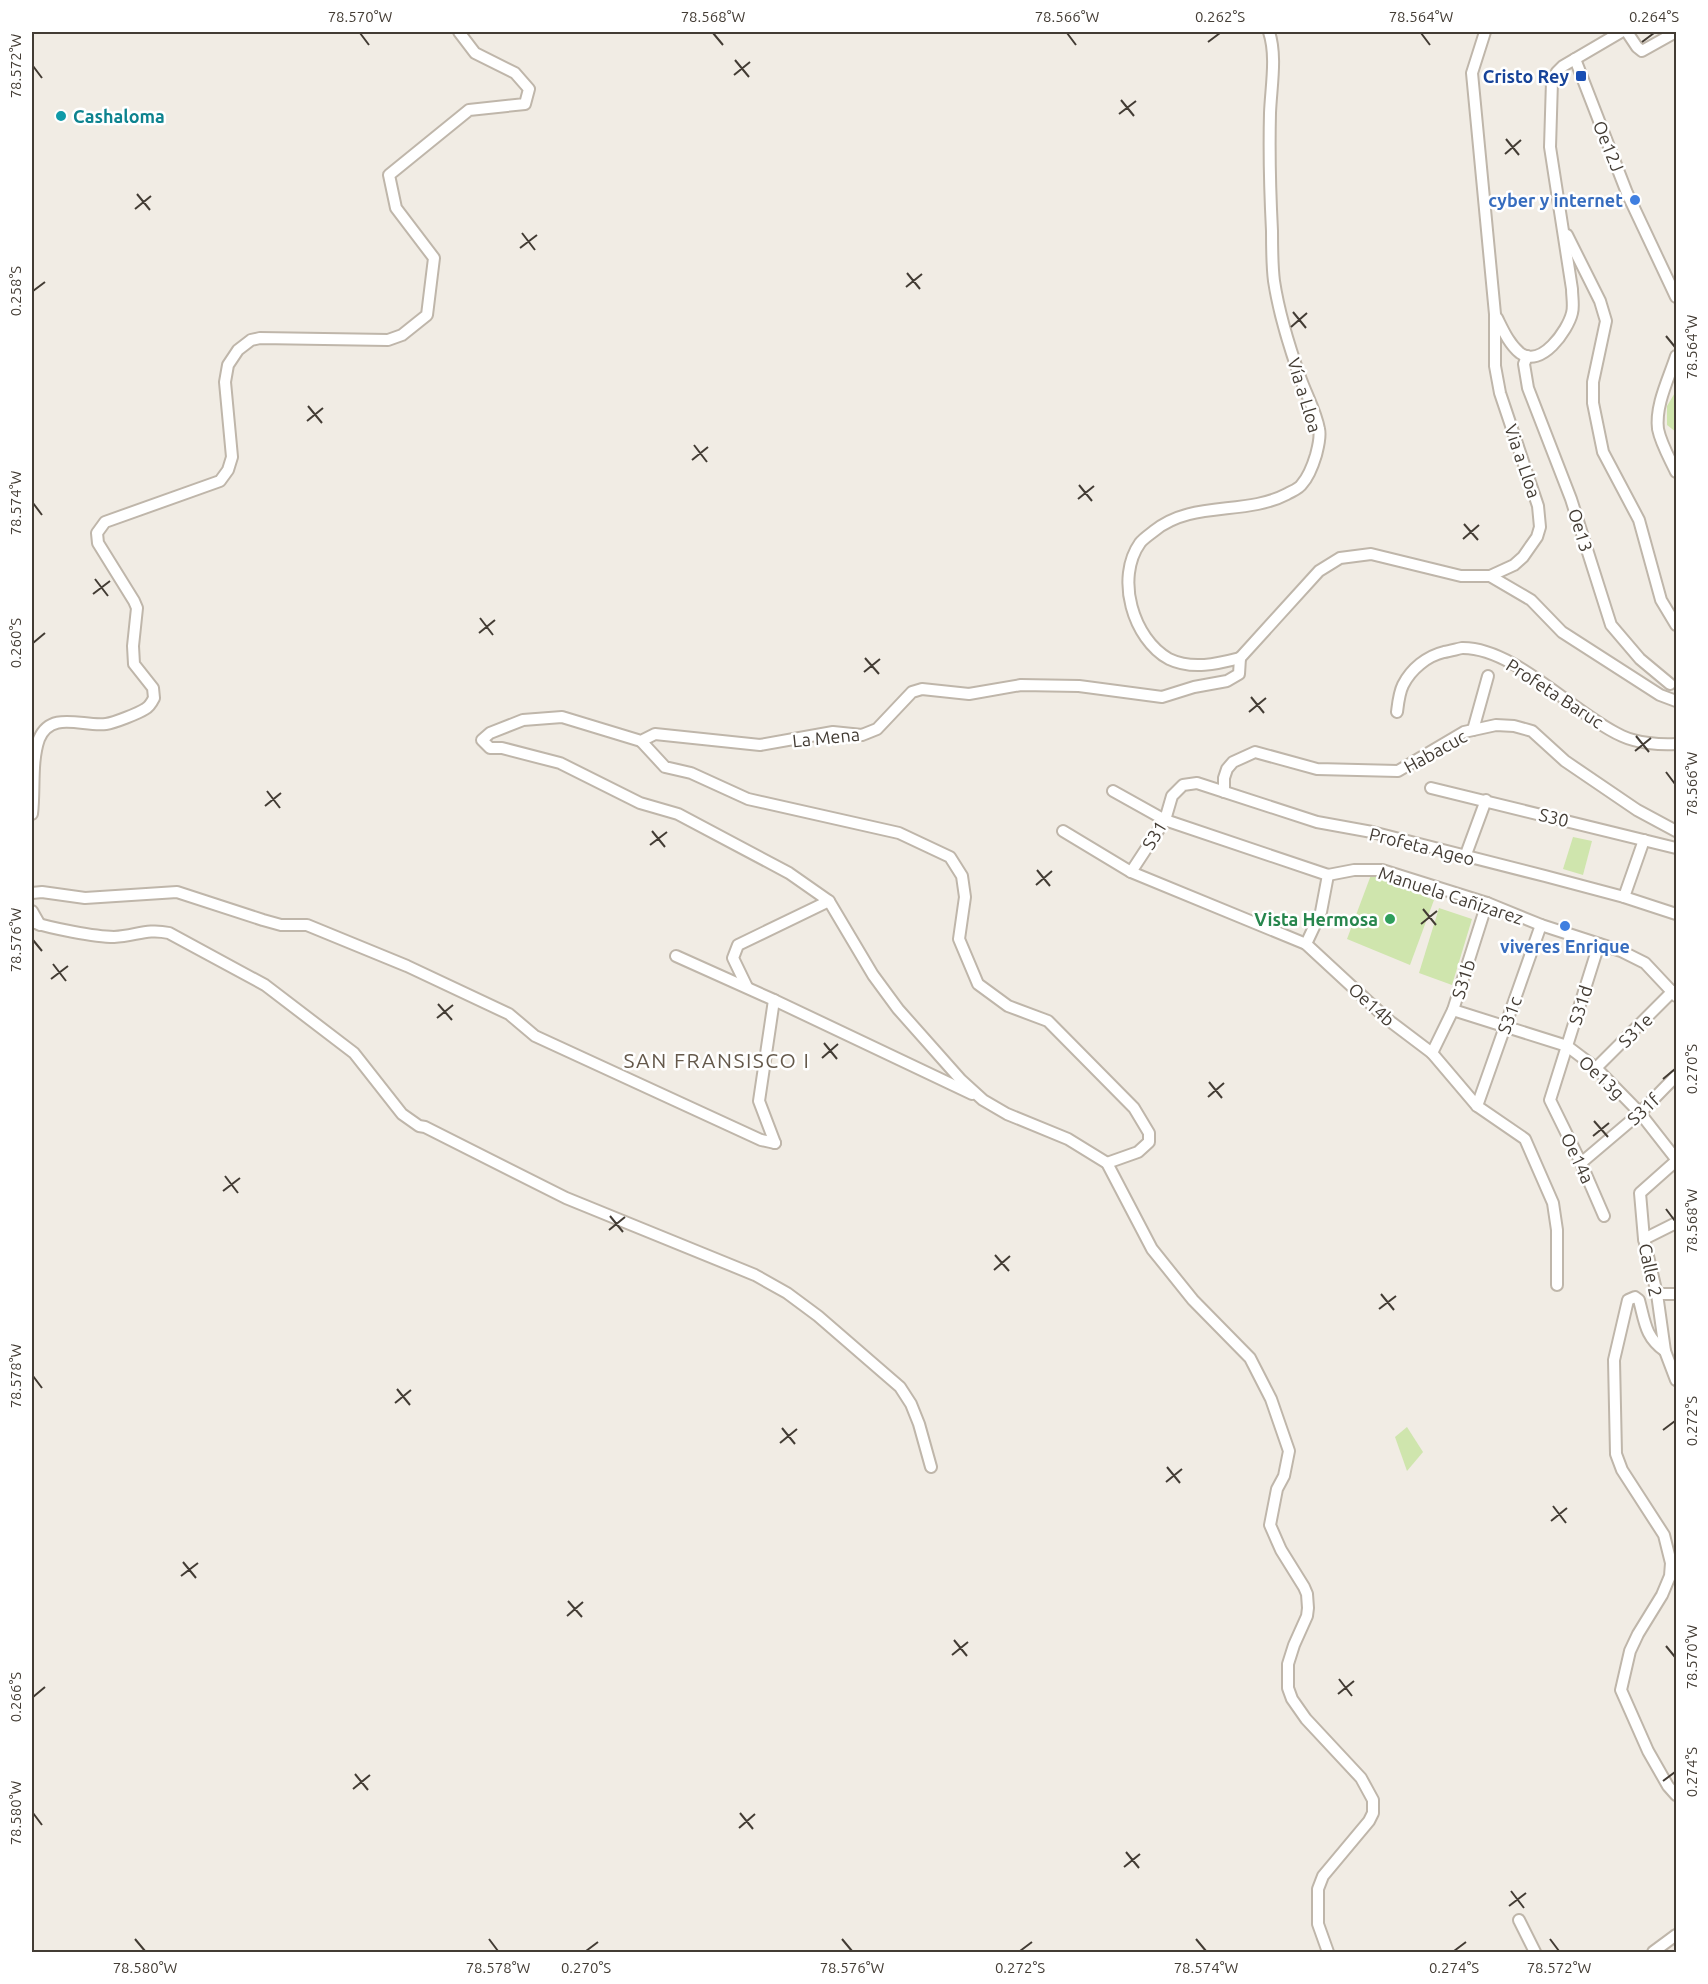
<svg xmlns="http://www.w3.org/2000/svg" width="1708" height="1984" font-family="Ubuntu,sans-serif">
  <rect width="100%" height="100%" fill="#f1ece4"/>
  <g fill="#cfe5ad">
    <polygon points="1676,391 1676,432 1667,425 1667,406"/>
    <polygon points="1573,837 1592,841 1583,875 1563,869"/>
    <polygon points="1371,875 1434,900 1410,965 1347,939"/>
    <polygon points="1439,908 1472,919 1452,985 1419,973"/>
    <polygon points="1407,1427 1423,1452 1407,1471 1395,1437"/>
  </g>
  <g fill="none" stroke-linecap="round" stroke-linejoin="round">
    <defs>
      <g id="minor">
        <polyline points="1627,32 1637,47 1642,51 1676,32"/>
        <polyline points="1575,59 1627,193 1676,297"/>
        <polyline points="1567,235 1600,301 1606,321 1593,382 1593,403 1603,452 1639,520 1661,600 1676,625"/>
        <path d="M1497 318C1503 330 1509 344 1520 353 1541 369 1568 330 1572 313 1574 306 1572 297 1572 289L1550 147 1552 81 1557 72 1563 66 1621 32"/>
        <polyline points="1527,356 1524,364 1528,388 1571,499 1611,625 1640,659 1670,684"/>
        <path d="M1676 356C1669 378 1655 405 1658 429 1661 444 1670 459 1676 472"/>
        <polyline points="1490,576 1531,600 1562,632 1660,695 1676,701"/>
        <polyline points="1240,658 1319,571 1340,558 1371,554 1461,576 1490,576 1514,565 1523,557 1537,537 1540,527 1538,506 1500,393 1495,366 1495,314 1472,73 1485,32"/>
        <path d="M1240 658C1217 664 1192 670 1169 659 1133 639 1115 578 1140 543 1143 539 1149 535 1154 531 1192 500 1245 516 1287 494 1292 491 1299 489 1302 484 1309 476 1313 465 1316 455 1318 447 1321 437 1319 429 1316 412 1306 394 1300 377 1289 346 1279 314 1274 281 1272 265 1272 248 1272 231 1270 192 1269 153 1270 113 1271 87 1277 56 1269 32"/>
        <path d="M1397 712C1398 704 1399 693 1403 685 1411 669 1427 656 1444 652 1450 651 1457 649 1462 648 1514 647 1574 714 1622 736 1637 743 1660 745 1676 744"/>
        <polyline points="1473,730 1488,676"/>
        <polyline points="641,741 665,767 691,773 748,799 899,833 950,857 962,876 965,897 959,939 978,984 1008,1006 1048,1021 1134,1108 1149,1133 1149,1142 1138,1152 1107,1163"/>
        <polyline points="1431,788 1676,848"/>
        <polyline points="1113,791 1165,820 1328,875 1354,870 1382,870 1487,903 1541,925 1621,951 1645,963 1676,996"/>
        <polyline points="1224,792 1224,778 1227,769 1233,762 1255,752 1317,769 1398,771 1464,732 1496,725 1514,726 1532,731 1565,761 1637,810 1676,831"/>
        <path d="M32 814C35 790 31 762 39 739 51 710 83 727 106 724 114 723 139 713 145 709 149 707 152 702 154 698L153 688 134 664 133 646 137 608 134 601 98 543 97 533 105 522 220 481 228 470 232 457 225 382 228 365 238 350 251 340 260 338 388 340 402 335 427 315 434 258 396 208 389 175 469 110 525 104 529 89 515 73 475 53 459 32"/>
        <polyline points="1063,831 1131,872 1306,944 1387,1019 1432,1053 1477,1106 1525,1139 1553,1203 1557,1230 1557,1285"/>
        <polyline points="1465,857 1486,800"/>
        <polyline points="1131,872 1165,820 1172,796 1183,785 1197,783 1317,822 1372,832 1545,876 1624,897 1676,914"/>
        <polyline points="32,893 42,892 85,898 177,892 263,920 281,925 307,925 407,966 509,1014 535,1036 761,1140 775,1143"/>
        <polyline points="1624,897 1644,840"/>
        <polyline points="829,901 873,975 898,1009 961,1080 983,1100 1007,1114 1068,1139 1107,1163 1152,1249 1193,1300 1250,1358 1271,1399 1289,1451 1284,1476 1277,1489 1270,1525 1281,1550 1304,1587 1307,1594 1308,1608 1307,1616 1294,1645 1288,1664 1288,1688 1292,1699 1306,1719 1361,1778 1373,1800 1373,1813 1369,1821 1323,1876 1318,1889 1318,1924 1328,1952"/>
        <polyline points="32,911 40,925"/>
        <path d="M32 922C50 928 95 937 114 937 136 936 147 928 169 933L265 985 354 1053 402 1114 419 1126 425 1127 566 1198 755 1275 787 1293 818 1316 900 1387 911 1404 919 1424 931 1467"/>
        <polyline points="1306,944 1321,912 1328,875"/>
        <polyline points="1599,944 1550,1100 1581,1163 1604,1216"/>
        <polyline points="676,956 774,1000 759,1101 775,1143"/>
        <polyline points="747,987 733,958 738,945 829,901 789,873 678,814 640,803 560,763 502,748 490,748 482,740 490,733 523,720 562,717 641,741 655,734 760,745 833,732 862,735 877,729 912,692 922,689 969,694 1021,685 1079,686 1162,697 1194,687 1227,681 1239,674 1240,658"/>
        <polyline points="774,1000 972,1094"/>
        <polyline points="1453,1010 1567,1046 1596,1068 1640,1113 1676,1159"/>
        <polyline points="1432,1053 1453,1010 1487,903"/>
        <polyline points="1596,1068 1673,991"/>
        <polyline points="1477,1106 1541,925"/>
        <polyline points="1676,1161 1640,1193 1644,1239 1657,1294 1665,1351 1676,1380"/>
        <polyline points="1581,1163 1640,1113 1676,1076"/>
        <polyline points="1644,1239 1676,1223"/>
        <polyline points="1657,1294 1676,1294"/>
        <path d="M1665 1351C1645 1337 1645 1322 1639 1300L1635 1297 1628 1300 1614 1360 1616 1454 1622 1470 1664 1535 1671 1563 1670 1576 1662 1595 1638 1634 1630 1651 1621 1690 1648 1751 1668 1786 1676 1795"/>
        <polyline points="1519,1920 1535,1952"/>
        <polyline points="1653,1952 1676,1935"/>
      </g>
    </defs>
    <use href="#minor" stroke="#bfb6aa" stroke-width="14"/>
    <use href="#minor" stroke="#fff" stroke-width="10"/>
  </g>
  <path fill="none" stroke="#433c34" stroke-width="2" d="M360 33 369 45M713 33 723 45M1067 33 1076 45M1421 33 1430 45M1208 42 1220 33M1642 42 1654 33M735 60 749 77M33 66 42 78M734 75 750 62M1121 100 1134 116M1119 114 1136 101M1506 139 1519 155M1505 154 1521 140M137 194 150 210M135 209 151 196M522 233 535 250M520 248 537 235M907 273 920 289M906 287 922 274M33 291 45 282M1293 312 1306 328M1291 327 1307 313M1666 336 1675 347M308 406 322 423M307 421 323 408M694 445 707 462M692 460 708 447M1079 485 1092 501M1078 499 1094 486M33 503 42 515M1464 524 1478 540M1463 539 1479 525M95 579 108 596M93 594 110 581M480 618 493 635M479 633 495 620M33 643 45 633M865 658 879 674M864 672 880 659M1251 697 1264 713M1249 712 1266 698M1636 736 1649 752M1635 751 1651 738M1666 772 1675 784M267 791 280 808M265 806 281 793M652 831 665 847M650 845 667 832M1037 870 1050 886M1036 885 1052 871M1423 909 1436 925M1421 924 1437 911M33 940 42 951M53 964 66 981M51 979 68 966M438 1004 452 1020M437 1018 453 1005M824 1043 837 1059M822 1058 838 1044M1663 1079 1675 1069M1209 1082 1222 1098M1208 1097 1224 1083M1594 1121 1608 1137M1593 1136 1609 1123M225 1176 238 1193M223 1191 240 1178M1666 1209 1675 1221M610 1216 623 1232M609 1230 625 1217M995 1255 1009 1271M994 1270 1010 1256M1381 1294 1394 1310M1379 1309 1396 1296M33 1376 42 1388M397 1389 410 1405M395 1403 411 1390M782 1428 795 1444M1663 1430 1675 1421M780 1443 797 1429M1167 1467 1180 1483M1166 1482 1182 1469M1553 1506 1566 1523M1551 1521 1567 1508M183 1562 196 1578M181 1576 198 1563M568 1601 582 1617M567 1616 583 1602M954 1640 967 1656M1666 1646 1675 1657M952 1655 968 1642M1339 1679 1352 1696M1338 1694 1354 1681M33 1697 45 1687M355 1774 368 1790M1663 1781 1675 1772M353 1789 370 1775M33 1813 42 1825M740 1813 753 1829M739 1828 755 1814M1126 1852 1139 1868M1124 1867 1140 1854M1511 1891 1524 1908M1509 1906 1526 1893M135 1939 145 1951M489 1939 498 1951M842 1939 852 1951M1196 1939 1206 1951M1550 1939 1559 1951M586 1951 598 1942M1020 1951 1032 1942M1454 1951 1466 1942"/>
  <rect fill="#1a4fb4" stroke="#fff" stroke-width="2" x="1575" y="70" width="12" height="12" rx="3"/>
  <circle fill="#0f9aa8" stroke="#fff" stroke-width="2" cx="61" cy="116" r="6"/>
  <g fill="#3f7fe0" stroke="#fff" stroke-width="2">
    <circle cx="1635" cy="200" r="6"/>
    <circle cx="1565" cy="926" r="6"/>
  </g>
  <circle fill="#2e9e5b" stroke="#fff" stroke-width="2" cx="1390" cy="919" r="6"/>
  <g text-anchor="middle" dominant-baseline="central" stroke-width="5" stroke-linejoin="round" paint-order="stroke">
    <g font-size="18" font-weight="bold" fill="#164399" stroke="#fff" text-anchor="end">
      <text x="1569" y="76">Cristo Rey</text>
    </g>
    <g font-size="18" font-weight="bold" fill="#0d838f" stroke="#fff" text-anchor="start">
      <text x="73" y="116">Cashaloma</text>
    </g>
    <g font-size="18" fill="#433c34" stroke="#fff">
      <text transform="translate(1609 146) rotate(68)">Oe12J</text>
      <text transform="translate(1305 395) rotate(73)">Vía a Lloa</text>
      <text transform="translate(1523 461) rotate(71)">Via a Lloa</text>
      <text transform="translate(1581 530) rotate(73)">Oe13</text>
      <text transform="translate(1555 693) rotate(33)">Profeta Baruc</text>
      <text transform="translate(826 737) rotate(-6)">La Mena</text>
      <text transform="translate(1435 751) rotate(-29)">Habacuc</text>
      <text transform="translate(1554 817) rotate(14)">S30</text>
      <text transform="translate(1154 835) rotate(-59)">S31</text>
      <text transform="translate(1422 846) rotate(14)">Profeta Ageo</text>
      <text transform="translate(1451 895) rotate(18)">Manuela Cañizarez</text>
      <text transform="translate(1463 979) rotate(-72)">S31b</text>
      <text transform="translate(1372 1004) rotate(42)">Oe14b</text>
      <text transform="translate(1580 1005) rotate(-72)">S31d</text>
      <text transform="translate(1509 1015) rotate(-70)">S31c</text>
      <text transform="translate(1635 1030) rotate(-45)">S31e</text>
      <text transform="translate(1602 1077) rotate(43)">Oe13g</text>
      <text transform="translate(1643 1109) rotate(-43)">S31f</text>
      <text transform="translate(1578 1158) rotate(65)">Oe14a</text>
      <text transform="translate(1651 1270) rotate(78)">Calle 2</text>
    </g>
    <g font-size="18" font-weight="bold" fill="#366cbe" stroke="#fff" text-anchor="end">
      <text x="1623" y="200">cyber y internet</text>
      <text x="1565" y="946" text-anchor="middle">viveres Enrique</text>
    </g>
    <g font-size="18" font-weight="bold" fill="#27864d" stroke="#fff" text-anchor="end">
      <text x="1378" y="919">Vista Hermosa</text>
    </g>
    <g font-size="21" letter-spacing="1.5" fill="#65594b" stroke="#fff">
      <text x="717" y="1060">SAN FRANSISCO I</text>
    </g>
  </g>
  <rect width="1708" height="1984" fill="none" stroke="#ffffff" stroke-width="66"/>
  <rect x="33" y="33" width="1642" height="1918" fill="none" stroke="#433c34" stroke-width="2"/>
  <g font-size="15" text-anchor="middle" fill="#433c34">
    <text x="360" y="22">78.570°W</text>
    <text x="713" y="22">78.568°W</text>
    <text x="1067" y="22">78.566°W</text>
    <text x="1220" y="22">0.262°S</text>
    <text x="1421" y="22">78.564°W</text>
    <text x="1654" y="22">0.264°S</text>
    <text transform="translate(16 66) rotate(-90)" y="5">78.572°W</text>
    <text transform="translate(16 291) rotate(-90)" y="5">0.258°S</text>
    <text transform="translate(1692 347) rotate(-90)" y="5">78.564°W</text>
    <text transform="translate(16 503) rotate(-90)" y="5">78.574°W</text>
    <text transform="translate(16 643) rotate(-90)" y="5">0.260°S</text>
    <text transform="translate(1692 784) rotate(-90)" y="5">78.566°W</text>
    <text transform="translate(16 940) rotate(-90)" y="5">78.576°W</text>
    <text transform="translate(1692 1069) rotate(-90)" y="5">0.270°S</text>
    <text transform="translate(1692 1221) rotate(-90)" y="5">78.568°W</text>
    <text transform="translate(16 1376) rotate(-90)" y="5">78.578°W</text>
    <text transform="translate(1692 1421) rotate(-90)" y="5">0.272°S</text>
    <text transform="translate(1692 1657) rotate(-90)" y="5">78.570°W</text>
    <text transform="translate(16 1697) rotate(-90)" y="5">0.266°S</text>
    <text transform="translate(1692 1772) rotate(-90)" y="5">0.274°S</text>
    <text transform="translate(16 1813) rotate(-90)" y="5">78.580°W</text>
    <text x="145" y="1973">78.580°W</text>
    <text x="498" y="1973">78.578°W</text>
    <text x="586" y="1973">0.270°S</text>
    <text x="852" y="1973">78.576°W</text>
    <text x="1020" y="1973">0.272°S</text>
    <text x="1206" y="1973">78.574°W</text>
    <text x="1454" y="1973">0.274°S</text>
    <text x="1559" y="1973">78.572°W</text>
  </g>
</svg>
